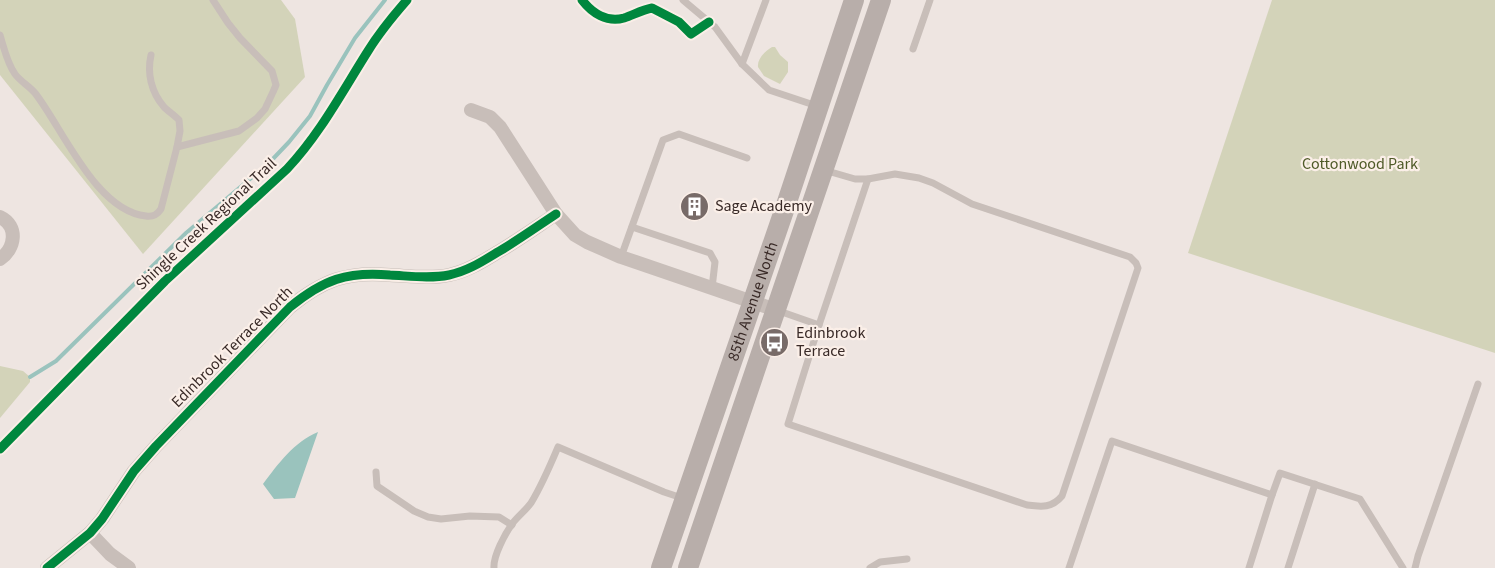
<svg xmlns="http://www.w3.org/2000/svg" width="1495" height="568" font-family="'Source Sans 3',sans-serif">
  <rect width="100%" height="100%" fill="#eee5e1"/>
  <g fill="#d3d3b9">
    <polygon points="0,0 281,0 295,19 305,77 143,254 0,75"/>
    <polygon points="1272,0 1495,0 1495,353 1188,253"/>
    <path d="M772 47H775L780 55 788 62V72L780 84 764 76 758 67C757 59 765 51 772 47Z"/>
    <polygon points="0,366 23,371 30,377 30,382 0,418"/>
  </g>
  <path fill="#9ac3bd" d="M318 432 295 498 274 499 263 484C278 464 294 442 318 432Z"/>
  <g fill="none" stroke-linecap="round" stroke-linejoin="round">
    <polyline stroke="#9ac3bd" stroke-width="4" points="30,377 56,361 186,233 270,162 289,142 310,116 327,85 355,38 385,0"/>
    <g stroke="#c8beb9" stroke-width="7">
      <polyline points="683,0 715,27 742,64 769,90 817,106"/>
      <path d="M0 35C4 48 7 63 15 74 20 81 29 86 35 93 63 129 96 211 146 216 153 217 157 215 161 209L177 147 239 131 257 118 265 109 273 92 276 85 272 71 240 38 228 23 213 0"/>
      <polyline points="913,49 930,0"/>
      <path d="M151 55C147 73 151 92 164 107 168 111 174 115 179 120L180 131 177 147"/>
      <polyline points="742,64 766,0"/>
      <polyline points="632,227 710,253 715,262 712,288"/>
      <polyline points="621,257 663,140 679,134 747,158"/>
      <path d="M779 311 819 325 788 424 1027 505C1042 507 1052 508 1062 496L1138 268 1136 263 1130 257 972 204 933 183 919 178 895 174 868 179H855L824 170"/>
      <polyline points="819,325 868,179"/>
      <polyline points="376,472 377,486 414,511 428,517 441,519 470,516 499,517 512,525"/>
      <path d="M494 568C493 556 505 534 512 524 517 517 525 511 531 503 542 485 550 466 558 447L664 492 682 498"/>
      <polyline points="870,568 880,562 907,559"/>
      <polyline points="1069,568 1112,441 1272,495 1280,473 1360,499 1403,568"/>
      <polyline points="1249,568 1272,495"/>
      <polyline points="1288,568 1315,484"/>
      <polyline points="1415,568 1418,556 1478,384"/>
    </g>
    <g stroke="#c8beb9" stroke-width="14">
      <polyline points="471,110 490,117 500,127 556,214 575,235 587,242 621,257 776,310"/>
      <path d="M0 217C19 226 15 249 0 259"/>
      <polyline points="90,533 110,554 129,568"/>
      <path d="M47 568 90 533 102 519 134 471 156 446 290 307C323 280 347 271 390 275 410 276 430 279 449 275 469 271 486 259 503 249 521 238 538 226 556 214"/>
    </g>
    <g stroke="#b8aeaa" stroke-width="20">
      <path id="s1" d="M661 568 787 202 854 0"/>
      <polyline points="688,568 881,0"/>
    </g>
    <defs>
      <g id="cycleway">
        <path d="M582 0C592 13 607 23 624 18 633 15 642 10 652 8L679 22 691 34 709 22"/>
        <path d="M0 449 165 281 287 169C320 134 342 92 368 51 379 33 393 16 407 0"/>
        <path d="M47 568 90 533 102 519 134 471 156 446 290 307C323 280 347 271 390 275 410 276 430 279 449 275 469 271 486 259 503 249 521 238 538 226 556 214"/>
      </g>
    </defs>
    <use href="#cycleway" stroke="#fbefe8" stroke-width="13"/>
    <use href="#cycleway" stroke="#00873e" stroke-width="9"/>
  </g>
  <defs>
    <symbol id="building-disc" viewBox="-11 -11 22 22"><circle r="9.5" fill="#786b68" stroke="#fbefe8"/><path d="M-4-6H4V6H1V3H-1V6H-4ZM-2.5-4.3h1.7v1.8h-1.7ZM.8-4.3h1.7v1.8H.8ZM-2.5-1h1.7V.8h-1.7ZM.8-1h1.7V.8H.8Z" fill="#fff"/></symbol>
    <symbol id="bus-disc" viewBox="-11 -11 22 22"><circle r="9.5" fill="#786b68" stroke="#fbefe8"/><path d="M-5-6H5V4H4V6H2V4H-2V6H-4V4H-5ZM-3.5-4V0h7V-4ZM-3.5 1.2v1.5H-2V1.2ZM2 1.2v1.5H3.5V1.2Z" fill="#fff"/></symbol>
  </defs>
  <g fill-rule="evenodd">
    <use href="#building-disc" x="678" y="190" width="33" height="33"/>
    <use href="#bus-disc" x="758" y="326" width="33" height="33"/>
  </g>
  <g text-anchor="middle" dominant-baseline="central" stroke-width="4.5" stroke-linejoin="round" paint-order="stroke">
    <g font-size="16" fill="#4f5a28" stroke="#fbefe8">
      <text x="1360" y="164">Cottonwood Park</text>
    </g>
    <g font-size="16" fill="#392a27" stroke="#fbefe8" text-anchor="start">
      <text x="715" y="206">Sage Academy</text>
      <text x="796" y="333">Edinbrook<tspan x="796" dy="18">Terrace</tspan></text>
    </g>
    <g font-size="16" fill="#392a27" stroke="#fbefe8">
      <text transform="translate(206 224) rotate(-43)">Shingle Creek Regional Trail</text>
      <text stroke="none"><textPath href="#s1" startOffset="282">85th Avenue North</textPath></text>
      <text transform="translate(232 347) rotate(-45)">Edinbrook Terrace North</text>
    </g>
  </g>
</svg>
